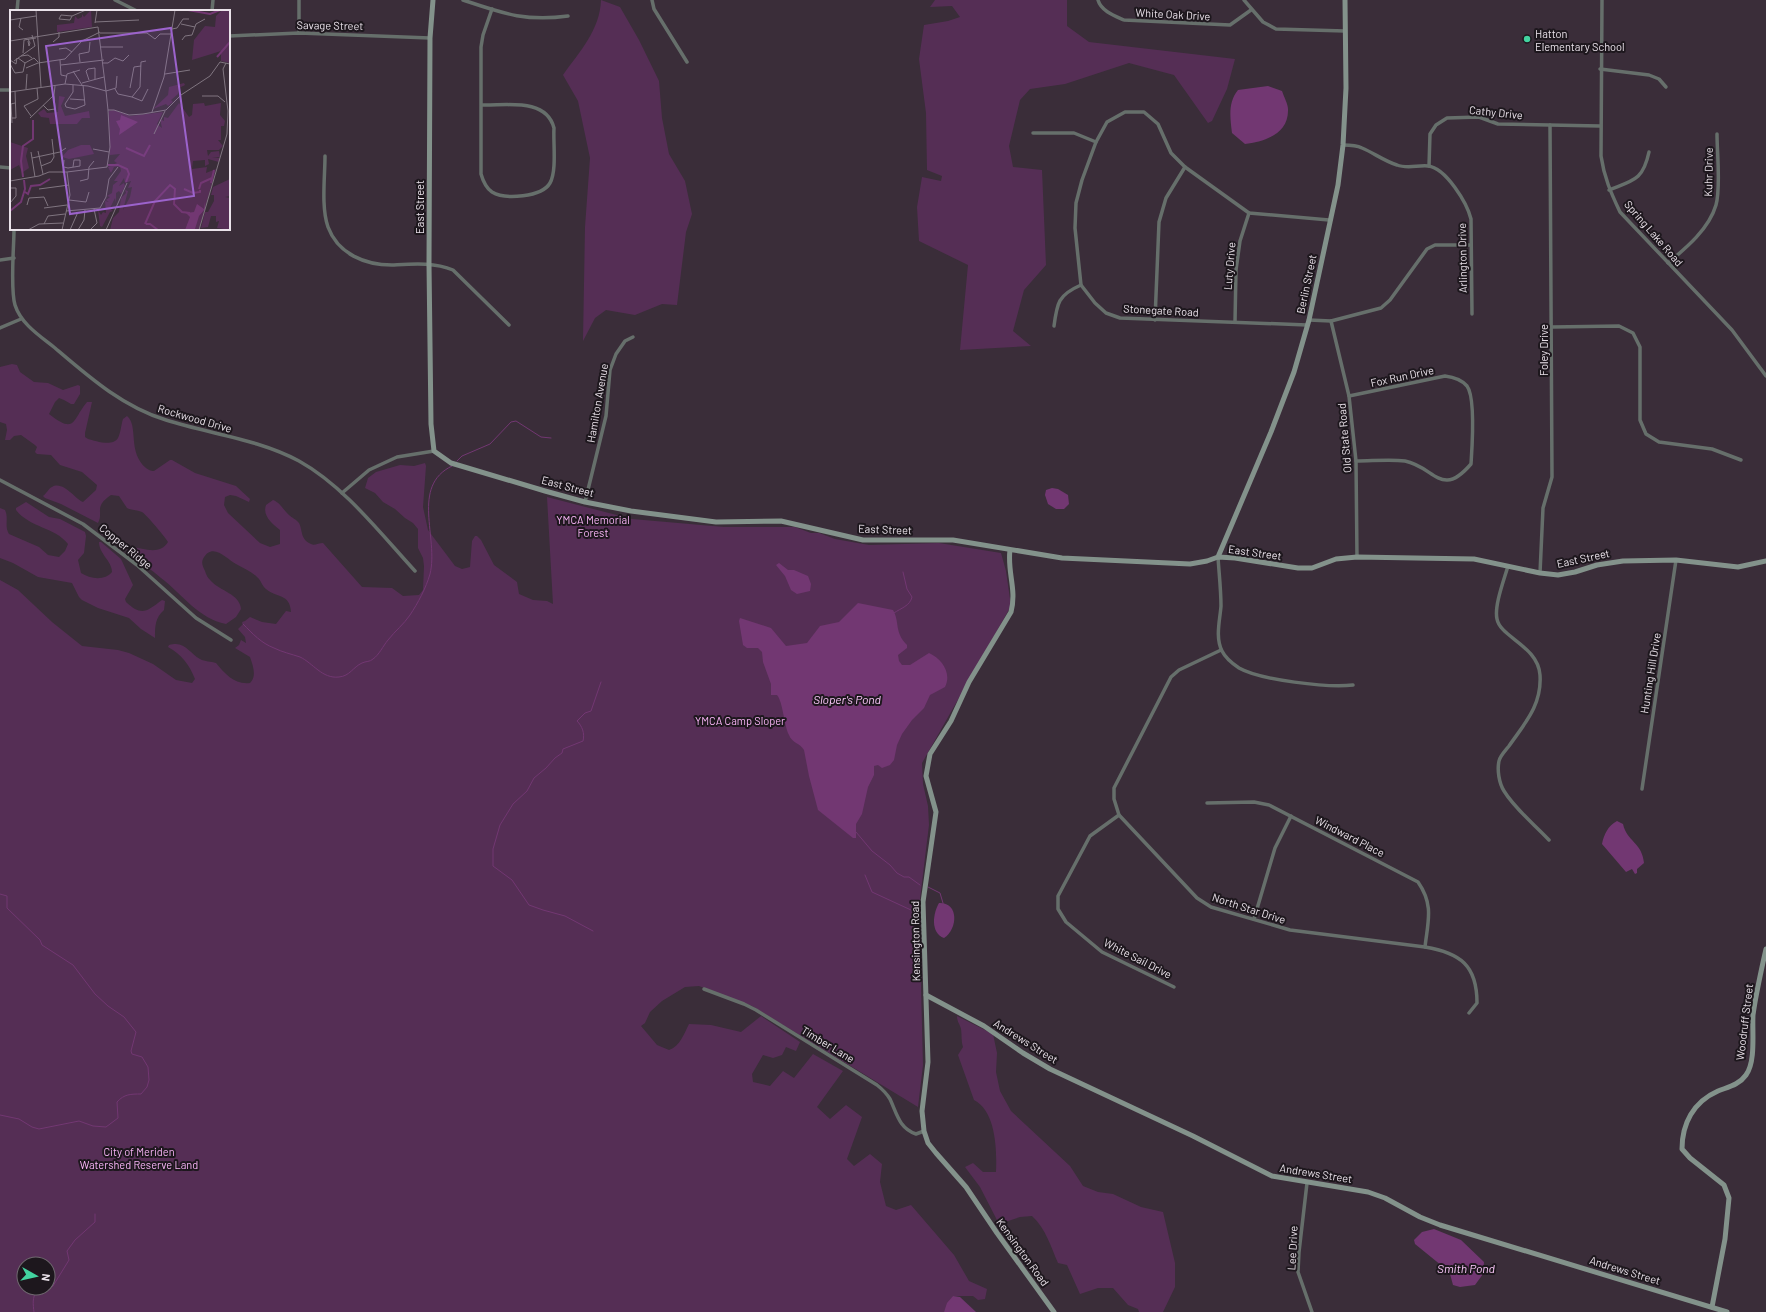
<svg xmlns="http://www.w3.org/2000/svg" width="1766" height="1312" font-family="Barlow,sans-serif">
  <rect width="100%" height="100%" fill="#3a2d39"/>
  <g fill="#552e55" fill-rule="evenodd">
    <path d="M601 0 620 7 639 40 659 81 662 118 669 154 685 181 692 214 686 232 677 305 662 304 635 315 606 310 595 318 583 341 585 227 590 158 578 101 563 75C580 51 600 30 601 0Z"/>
    <polygon points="935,0 1067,0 1067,26 1089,42 1235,59 1227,89 1212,121 1208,123 1174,75 1129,63 1065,84 1030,89 1020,100 1009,146 1013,167 1042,170 1046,265 1024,290 1013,331 1031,346 960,350 968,265 919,241 917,207 922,177 941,181 942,176 927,170 926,113 919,59 924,25 948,21 960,17 952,6 930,7"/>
    <path d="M12 364 17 365 20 372 34 382 48 383 63 390 78 385 80 386V394L74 404H71L64 400 59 398 55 402 49 414C76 435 72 420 87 402H92L85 433V437L88 439C95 441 113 447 118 438 121 432 121 425 123 419L127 416C139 426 127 452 146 468 149 470 150 471 154 471L170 460H172L195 473 236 486 250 499 249 502 236 496 230 495 225 497 224 505 228 513 260 543 270 547 280 544V530C273 524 262 516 266 505L273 500C281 503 283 510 289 515 292 518 296 519 299 523 303 531 300 539 311 544 314 546 319 543 323 543L362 587 392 588 403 596 419 595 423 590 424 566 423 558 418 548V529L413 523 405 518 395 509 383 502 375 493 365 488 368 478 376 472 400 465 414 466 425 463 426 466 423 507 428 530 455 566 462 569 470 567 472 541 475 536H477L481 540 494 565 517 582 519 594 533 600 547 601 553 604 547 497 632 519 724 527H795L811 533H819L835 539 869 545 939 543 1001 553 1006 571 1011 606 922 763 923 784 928 806 929 825 919 907 923 1065 918 1107 752 1006 699 986 685 987 662 1001 650 1012 645 1023 641 1026 657 1045 669 1050C680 1046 684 1034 689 1024L711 1025 741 1032 761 1016 800 1042 796 1051 786 1047 782 1055 773 1058 763 1055 752 1074 753 1082 770 1086 783 1071 794 1078 813 1054 843 1071 817 1107 830 1119 846 1105 862 1117 847 1159 854 1166 870 1154 882 1164 880 1182 886 1206 896 1210 911 1205 954 1255 969 1281 987 1289 985 1299 978 1300 973 1296H953L944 1312H0V580L18 590 52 622 82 646 118 650 129 653 153 664 176 680 192 683 195 679C189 664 182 655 168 647L169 645C185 640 189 653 200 659 205 662 211 661 216 663 225 674 235 685 250 683 257 676 253 666 250 657L235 648 239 645 241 640 246 643 245 637 238 629 243 624 242 622 245 621 250 617 262 622 276 624 286 611 291 612C290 593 276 598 266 589 262 586 261 580 257 577 251 571 243 568 236 564 227 559 212 541 203 559 201 563 203 567 205 571 206 575 208 578 211 581 220 591 240 594 241 609L236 617 226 624C199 619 182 594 161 578 151 569 139 562 129 554V548L131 547C144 548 159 556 168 542 167 539 145 513 142 512 137 510 131 510 127 508L119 496 111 495C93 507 104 512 98 523L61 504 45 498 43 496C46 494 49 488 52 487 63 480 76 500 83 502L96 490 97 485 82 472 60 465 51 455 37 454 35 452 37 447 35 445 21 435 14 436 10 440H5L7 430 6 424 0 422V367ZM24 1264H48V1288H24Z"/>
    <path d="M26 502 49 517 60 519 85 532 86 536 84 553 78 560 81 573C90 579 105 581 112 572 112 561 99 554 99 542H101L121 559 133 585 125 599 126 602C142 617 147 611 162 600L165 601 164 610C155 618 155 626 155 638L141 629 129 618 98 608 82 600 79 597 72 583 38 577 13 563 0 558V508L5 510C9 518 4 526 9 534L39 547 48 555 59 557 65 551 68 544C55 527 30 528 16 510V508Z"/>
    <path d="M957 1016 993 1034 997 1053 996 1072 1000 1091 1011 1111 1070 1166 1083 1186 1098 1192 1113 1194 1141 1207 1163 1212 1175 1263V1287L1163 1312H1139L1138 1309 1128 1305 1113 1288H1098L1080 1294 1067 1265 1058 1263C1051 1247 1046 1229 1032 1216L1020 1217 999 1224 980 1187 965 1167 973 1163 983 1172H996C997 1150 996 1111 974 1100L958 1055 963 1047C961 1040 962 1036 961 1029 960 1024 957 1022 957 1016Z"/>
  </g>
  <g fill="#723772">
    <path d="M1268 86 1282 91C1284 97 1288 104 1288 109 1289 134 1264 142 1245 144L1232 133C1230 117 1228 102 1238 90Z"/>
    <polygon points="1052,488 1058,489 1068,495 1069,504 1064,509 1056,509 1048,504 1045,495 1046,490"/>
    <polygon points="779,563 788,570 794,570 808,576 811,584 810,591 797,594 791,590 785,576 776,565"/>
    <path d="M858 603 893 610C900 622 894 632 907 645V648L898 655 899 661 902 665H910L929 653C942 659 952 673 945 687L930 695 924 708 912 720 902 734 897 745 894 760 890 765 882 768 878 765 874 766V775L868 787 862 814 856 824V838H853L818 810 809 776 804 750C800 743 792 743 789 735 784 725 783 702 777 695H771V684L763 662 762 652 758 648H747L743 645 739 621 740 618 771 628 786 646 807 643 820 626 839 622Z"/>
    <path d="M1617 821 1623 824C1627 842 1642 842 1644 863L1637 869V873L1635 874 1632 869 1626 872 1602 844C1604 834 1608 826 1617 821Z"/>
    <path d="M939 903C959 902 958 929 944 938 930 933 933 913 939 903Z"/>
    <polygon points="1434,1229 1461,1240 1484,1262 1483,1274 1475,1285 1460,1287 1453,1285 1450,1274 1447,1270 1415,1244 1414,1240 1422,1232"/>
    <polygon points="953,1296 960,1297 976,1312 944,1312 947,1303"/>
  </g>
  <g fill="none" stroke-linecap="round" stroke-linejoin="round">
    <g stroke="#723772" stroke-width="1">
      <polyline points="457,461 462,456 490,444 511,422 516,421 541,437 551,438"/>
      <path d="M894 613C901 608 910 606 912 597L907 589 903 572"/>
      <path d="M243 624C253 634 261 643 274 648 282 652 291 654 300 657 313 663 322 679 339 677 350 676 353 667 362 663 366 661 370 662 373 659 379 655 383 646 388 640 395 631 404 624 410 615 418 603 426 588 430 574 439 538 410 486 452 466"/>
      <polyline points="856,832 872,851 890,865 897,873 904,877 909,877 920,885"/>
      <polyline points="865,875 872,892 911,910 919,912"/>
      <polyline points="928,887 940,893 943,903"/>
      <path d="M0 894 7 896V908L40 940 42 945 73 965 95 994 108 1006 124 1017 136 1032 131 1051 132 1054 142 1057 148 1067 149 1080 147 1087 141 1094C131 1094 124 1094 117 1102L118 1118 106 1127 93 1126 79 1121 39 1129 32 1127 19 1119 0 1115"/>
      <path d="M593 931 565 916 543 910 529 905 512 880 493 866V849L500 825 513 804 527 791 534 778 546 768 555 758 562 753 563 749 583 741C585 733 582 726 577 721L585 713 591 711 601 682"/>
      <polyline points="48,1287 53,1286 69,1260 67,1251 75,1240 95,1222 95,1214"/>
      <path d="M34 1312C33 1304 32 1298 37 1290L43 1288"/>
    </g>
    <g stroke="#666f6b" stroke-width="3.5">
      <polyline points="115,0 137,11"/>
      <path d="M463 0C502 13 525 22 568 16"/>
      <polyline points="652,0 654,9 687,62"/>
      <path d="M1098 0C1101 11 1115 16 1124 20L1230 25 1251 10"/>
      <polyline points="1244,0 1263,22 1276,29 1345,31"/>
      <path d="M1602 0 1601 156C1604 177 1611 193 1620 212L1732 330 1766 376"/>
      <polyline points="17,11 18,0"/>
      <polyline points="212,11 213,0"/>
      <polyline points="299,33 299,0"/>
      <polyline points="229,36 299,33 430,38"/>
      <polyline points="1600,69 1649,75 1659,79 1666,87"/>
      <polyline points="0,90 11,90"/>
      <path d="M481 105C505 106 546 97 554 128 553 142 557 171 550 183 542 197 505 200 492 192 486 188 483 181 481 174V47L483 35 492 9"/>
      <polyline points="1033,133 1074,133 1096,142"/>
      <path d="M1343 145C1349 145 1356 145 1362 148 1374 153 1384 161 1397 165 1407 169 1418 165 1428 166 1446 168 1467 203 1471 219L1472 314"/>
      <path d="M325 156C325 177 321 207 328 227 338 254 365 265 392 265 412 264 434 262 453 270L509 325"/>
      <polyline points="1429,166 1430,134 1436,125 1447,118 1479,117 1498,124 1600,126"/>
      <polyline points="0,167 11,168"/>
      <path d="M1609 190C1634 180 1643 180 1649 152"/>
      <path d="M14 229C14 248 10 288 15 305 21 324 40 336 55 348 89 377 123 407 166 420 210 434 258 439 299 461 344 486 380 533 415 571"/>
      <polyline points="0,260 14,258"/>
      <path d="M1668 263C1686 248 1709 229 1716 205 1721 187 1717 154 1717 134"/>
      <polyline points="1155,320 1159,222 1166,198 1185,167"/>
      <polyline points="1309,320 1331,321 1381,308 1390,300 1427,249 1435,245 1470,245"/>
      <polyline points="1331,321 1349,396 1356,461 1357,557"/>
      <polyline points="1235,322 1236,270 1240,241 1249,213"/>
      <polyline points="1307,325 1120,318 1106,313 1095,303 1081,285 1075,228 1076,203 1082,180 1096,142 1107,122 1125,112 1144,112 1158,124 1171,153 1185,167 1249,213 1329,220"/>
      <path d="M1054 326C1057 303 1058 295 1081 285"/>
      <polyline points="1552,327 1619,326 1633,333 1640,347 1640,420 1646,434 1659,442 1712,449 1741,460"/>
      <polyline points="0,328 21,319"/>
      <path d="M1349 396 1445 376C1453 377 1461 379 1467 386 1476 398 1472 448 1471 464 1441 499 1435 467 1405 461 1390 459 1372 461 1356 461"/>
      <polyline points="0,480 83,524 137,565 196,618 231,640"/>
      <polyline points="342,493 369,470 397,457 434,451"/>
      <polyline points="585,502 606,416 610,370 616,354 625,341 633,337"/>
      <path d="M1218 557C1219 573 1221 590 1221 606 1220 620 1215 637 1222 651 1225 657 1233 664 1239 668 1260 680 1328 688 1353 685"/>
      <path d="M1508 566C1504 580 1494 606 1497 619 1500 637 1538 646 1540 675 1542 705 1525 723 1509 746 1506 750 1500 756 1499 761 1497 770 1499 783 1504 791 1515 809 1534 824 1549 840"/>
      <polyline points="1540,573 1543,508 1552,477 1550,125"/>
      <path d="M1221 650 1179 670 1171 677 1114 788V799L1119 815 1197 898 1211 907 1290 930 1425 947C1460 953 1477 965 1477 1003L1469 1013"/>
      <polyline points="1642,789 1676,560"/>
      <path d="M1207 803 1254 802 1269 805 1418 882C1434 905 1428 921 1425 947"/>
      <polyline points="1119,815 1090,836 1058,896 1058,909 1066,922 1102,952 1174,987"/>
      <polyline points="1254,919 1275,848 1291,816"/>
      <path d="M704 989 744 1004 756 1010 877 1085C882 1089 887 1094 890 1099 897 1114 899 1128 916 1134L924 1131"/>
      <polyline points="1307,1183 1299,1252 1298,1272 1312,1312"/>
    </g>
    <g stroke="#83928b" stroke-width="5">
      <polyline points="433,0 430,38 429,264 431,424 434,451 451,463 545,491 585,502 631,511 716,522 781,521 863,540 953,540 1062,558 1190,564 1207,561 1218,557 1235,558 1298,568 1312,568 1336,559 1357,557 1474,559 1540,573 1558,575 1575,572 1597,565 1623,561 1676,560 1738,567 1766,561"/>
      <path d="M1010 550C1007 572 1017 589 1011 612L969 682 951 721 930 754 926 776 936 812 923 902 928 1062 922 1111 924 1131 928 1143 936 1153 966 1187 997 1233 1054 1312"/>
      <polyline points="1218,557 1271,432 1294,372 1309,320 1338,185 1343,145 1346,88 1345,0"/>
      <polyline points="926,995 984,1026 1023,1053 1050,1069 1193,1136 1272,1176 1368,1192 1385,1198 1420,1217 1440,1225 1727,1312"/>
      <path d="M1712 1307 1725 1239 1729 1198 1724 1185 1690 1158 1682 1149C1682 1124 1693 1102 1718 1091 1728 1087 1739 1085 1746 1075 1756 1061 1752 1032 1753 1015 1756 993 1761 971 1766 949"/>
    </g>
  </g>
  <circle fill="#42d4a0" stroke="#1d171d" stroke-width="1.5" cx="1527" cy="39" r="4"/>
  <g text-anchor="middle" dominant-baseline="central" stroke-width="4" stroke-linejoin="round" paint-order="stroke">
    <g font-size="11" fill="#eae2ea" stroke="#1d171d">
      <text transform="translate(1173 14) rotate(3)">White Oak Drive</text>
      <text transform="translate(330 25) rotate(1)">Savage Street</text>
      <text transform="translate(1496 112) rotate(6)">Cathy Drive</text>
      <text transform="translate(1708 172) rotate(-89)">Kuhr Drive</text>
      <text transform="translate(419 207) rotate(-90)">East Street</text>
      <text transform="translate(1654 233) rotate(49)">Spring Lake Road</text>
      <text transform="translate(1462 258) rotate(-91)">Arlington Drive</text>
      <text transform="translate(1229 266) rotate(-85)">Luty Drive</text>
      <text transform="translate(1306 284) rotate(-78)">Berlin Street</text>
      <text transform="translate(1161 310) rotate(3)">Stonegate Road</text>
      <text transform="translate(1543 350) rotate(-90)">Foley Drive</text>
      <text transform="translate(1402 376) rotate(-12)">Fox Run Drive</text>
      <text transform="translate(597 403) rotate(-80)">Hamilton Avenue</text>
      <text transform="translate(195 418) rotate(16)">Rockwood Drive</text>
      <text transform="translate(1344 438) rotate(-95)">Old State Road</text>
      <text transform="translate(568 486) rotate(15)">East Street</text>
      <text transform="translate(885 529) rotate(2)">East Street</text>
      <text transform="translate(126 546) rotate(39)">Copper Ridge</text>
      <text transform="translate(1255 552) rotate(8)">East Street</text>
      <text transform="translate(1583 558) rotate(-12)">East Street</text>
      <text transform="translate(1650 673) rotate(-81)">Hunting Hill Drive</text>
      <text transform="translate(1350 836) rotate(27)">Windward Place</text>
      <text transform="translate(1249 908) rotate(18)">North Star Drive</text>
      <text transform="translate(915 941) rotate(-91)">Kensington Road</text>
      <text transform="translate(1138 958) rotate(27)">White Sail Drive</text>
      <text transform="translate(1744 1022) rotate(-83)">Woodruff Street</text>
      <text transform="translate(1026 1041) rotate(32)">Andrews Street</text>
      <text transform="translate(828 1044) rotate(31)">Timber Lane</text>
      <text transform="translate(1316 1173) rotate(9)">Andrews Street</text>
      <text transform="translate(1292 1248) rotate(-87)">Lee Drive</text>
      <text transform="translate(1023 1252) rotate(54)">Kensington Road</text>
      <text transform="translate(1625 1270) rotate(17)">Andrews Street</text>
    </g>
    <g font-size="11" fill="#eae2ea" stroke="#1d171d" text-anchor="start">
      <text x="1535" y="33">Hatton<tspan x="1535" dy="13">Elementary School</tspan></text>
    </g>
    <g font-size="11" fill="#f7b3f5" stroke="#1d171d">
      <text x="593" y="519">YMCA Memorial<tspan x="593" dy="13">Forest</tspan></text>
      <text x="740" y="720">YMCA Camp Sloper</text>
      <text x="139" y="1151">City of Meriden<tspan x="139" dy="13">Watershed Reserve Land</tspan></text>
    </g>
    <g font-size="12" font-style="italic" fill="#fcc9fb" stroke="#1d171d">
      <text x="847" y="699">Sloper's Pond</text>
      <text x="1466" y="1268">Smith Pond</text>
    </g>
  </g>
  <g transform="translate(10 10)">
    <rect width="220" height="220" fill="#3a2d39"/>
    <path d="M81 0 82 17 47 22V15L64 13 65 6 68 9 72 7V4L74 7ZM220 0V53L211 51V41L182 50 184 30 195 16 205 17 206 6 211 1ZM174 73 175 75 169 78 168 84 161 90 163 92 158 96 156 94 143 99 158 85 159 77ZM49 86 55 87 51 96 55 106 79 101 80 108H72L67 114H40L39 108 31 107 28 103 34 99 37 103 48 102ZM169 93 179 107 182 105 183 94 194 93 195 96 211 93 210 105 215 111 214 116H211V130H208L213 136 209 140H197L198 146 201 142 209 141 210 147H202L210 148 209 152 198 149 199 154 195 156V150L183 151 182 159 197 157 196 163 206 159 189 220H100L103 208 109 202 111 188 116 183 115 180 118 181 113 200 120 187 122 177 118 178 121 171 115 173 114 168 109 176 114 173 115 176 111 184 109 181 106 183V193L105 188 100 198 103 201 100 202 92 217 90 216 88 200 91 205 93 202 96 203 95 191 99 192 96 190 100 187 97 186 102 183 103 175 108 171H104L111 161 110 156 104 157 101 163 98 157 107 153 104 151 110 144 100 145 99 101 104 100 120 106 153 102 147 114 152 118 150 109 154 111V107L158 108ZM0 132 18 138 16 146 19 158 13 162 14 167 9 155 0 160ZM71 135H80L84 144 59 149 52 147 58 140ZM220 169V186L215 187 220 188V220L207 218 209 211 206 212V206H201L198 217 191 218 195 202H198L204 191V185H201L203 177Z" fill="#552e55"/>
    <path d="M111 105 128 112 109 125 110 119 106 111 110 110ZM195 192V199L189 206 185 219 175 220 180 207 176 203 184 202 187 194 194 199Z" fill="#723772"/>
    <path fill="none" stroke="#723772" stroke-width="2" d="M178 0 200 4 210 0M207 47 220 32M116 138 134 146 140 135M98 155H108L117 159 119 164 116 172M13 167 11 151 13 136 23 129V110M201 173 204 160M174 179 183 183 190 182V180M189 179 191 173 202 168M15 182 18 184 21 176 30 175 40 169M0 201 11 192 15 179 14 170M135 214 145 191 160 175 165 179 164 194 172 202 180 203M136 214H140L148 220"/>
    <path fill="none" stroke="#807580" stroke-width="1" d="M26 0 31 77M62 6 51 5 49 9 60 10 62 6 76 0M11 8 9 17 13 20M0 10 26 6M85 12 129 10M85 13 87 0M171 14 185 17M162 19 167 18 173 9H179M90 23H137L145 29 150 24H161M18 29 20 33 19 36 18 31M172 30 175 26 182 25 186 14 195 9M0 31 88 17 96 81 106 78 107 66M43 32 49 27V22M90 37H113M49 39 56 38 62 42M13 43 14 30 26 28M11 46 18 45 22 48M0 50 6 54 7 48M50 50 51 65 56 66M4 51 25 36 22 25M70 52 69 44 79 42 80 32M15 53 24 48 28 52M93 53H98L105 48 113 51 119 45M0 54 5 63 13 62 15 53 8 48M51 55 94 50M16 58 28 53 55 49 72 31 90 22M63 61 72 75M155 64 180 60M79 70 76 61 78 59 85 58V69M72 73 94 67M55 74 57 64 70 60M63 75V82L55 94 56 97 65 99 75 95 73 75M120 78 124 57 131 56M16 79 17 64M105 79 108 84 122 87 130 77 131 52 136 51M0 82 55 74 78 76 96 81 98 100H104L119 105 133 104 156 100 171 85 200 66 210 52 220 54M192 86H208L215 92M122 87 132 91 138 79M60 89 75 90M33 95 38 100 45 99 44 85M142 102 154 67 165 0M21 106 14 96 28 89 27 78M2 108H6L5 81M20 108 44 85 45 76M2 113 1 94 5 93M144 124 155 101M83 139 99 142M28 141 33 164M21 142 25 167M22 148 50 142 56 138M31 156 41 152 44 147 42 129M54 157 58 158 70 156V150H64L63 157M53 163 54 150M0 171 29 166 39 162H57L97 157 100 137 98 100M70 171 78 169 79 157 84 151M29 179 59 175M59 190 76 192 79 182M0 193 6 186V178H1M17 195 19 188 34 187 38 196M34 198 57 195M56 201 90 198 96 187 99 169 108 157M34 214 38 206 55 204M18 220 29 214 53 213M52 220 60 185 57 162M60 220 68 202M68 220 74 210 75 200M80 220 87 213 84 199M96 220 117 173M189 220 217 124 218 101 213 59 216 53"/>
    <path fill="#9c63cc" fill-opacity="0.15" stroke="#9c63cc" stroke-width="2" d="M161 18 184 186 60 204 36 36Z"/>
    <rect width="220" height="220" fill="none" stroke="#eae2ea" stroke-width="2"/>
  </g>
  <g transform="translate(36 1276) rotate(98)"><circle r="19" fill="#1d171d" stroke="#6f686f"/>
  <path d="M0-3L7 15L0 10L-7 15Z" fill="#42d4a0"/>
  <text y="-6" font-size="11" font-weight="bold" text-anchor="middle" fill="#eae2ea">N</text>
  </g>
</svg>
